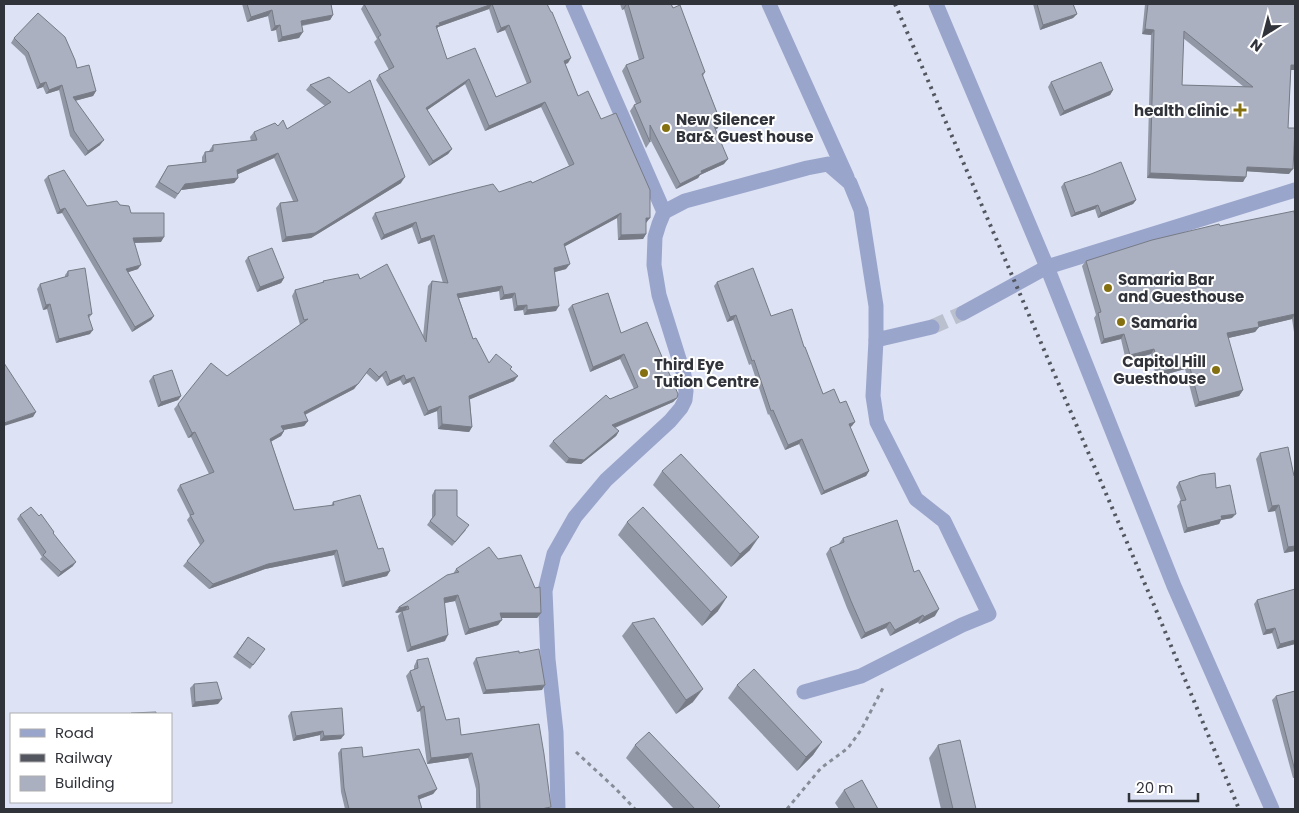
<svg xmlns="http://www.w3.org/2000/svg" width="1299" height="813" font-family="Poppins,sans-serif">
  <rect width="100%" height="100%" fill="#dde3f4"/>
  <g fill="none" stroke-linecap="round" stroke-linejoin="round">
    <polyline stroke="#bbc0cf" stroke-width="15" stroke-dasharray="15 8" stroke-linecap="butt" points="932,327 963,313"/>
    <g stroke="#888c98" stroke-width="3" stroke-dasharray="4 4" stroke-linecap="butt">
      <polyline points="576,752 615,788 635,809"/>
      <polyline points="787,809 821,768 848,748 861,730 884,686"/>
    </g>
    <g stroke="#9aa5cc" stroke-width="15">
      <polyline points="573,4 664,212"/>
      <polyline points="769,4 847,177"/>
      <polyline points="936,4 1047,267 1174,586 1272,809"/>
      <polyline points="963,313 1047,267 1295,190"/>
      <polyline points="804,692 861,676 962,625 989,614 944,521 916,499 877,422 873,396 876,340"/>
      <polyline points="558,809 556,732 548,659 545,591 554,554 575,517 606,480 670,421 681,408 685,400 686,391 684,375 659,295 654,265 655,237 659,224 664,212 685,201 807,168 828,164 850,183 861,210 876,306 876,340 932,327"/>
    </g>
    <polyline stroke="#53565f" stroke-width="4" stroke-dasharray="2.5 5" stroke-linecap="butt" points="895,4 1154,605 1239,809"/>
  </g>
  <g fill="#9297a5" fill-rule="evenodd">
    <polygon points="242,4 331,4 333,15 330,20 302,26 299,38 278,42 276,30 271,31 268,16 247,22"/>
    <path d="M364 4H547L568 63 565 64 578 96 646 223V234L643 239 618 240 617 218 565 246 566 269 555 272 556 311 524 315 523 310 514 311 512 298 500 300 499 291 459 298 473 339 489 363 510 369 514 381 470 399 472 427 469 432 438 429 437 411 424 416 410 382 403 385 400 380 387 386 382 376 376 382 366 373 354 389 305 415 308 421 304 426 283 430 284 431 281 436 271 441 294 510 331 506 333 502 387 576 342 587 334 555 265 569 209 589 183 566 200 545 187 520 190 516 177 490 180 485 209 474 191 437 188 438 174 409 178 404 227 376 300 325 292 296 295 290 322 283 323 281 360 279 423 337 428 286 432 281 443 283 430 240 418 244 412 227 381 240 372 218 375 213 499 192 532 183 569 166 541 107 485 131 465 84 427 110 452 149 448 154 429 166 376 80 379 75 389 70 374 42 377 39 361 9ZM489 9 497 33 505 30 527 84 496 97 447 59 436 29 438 27Z"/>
    <polygon points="620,4 671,4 705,72 703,76 721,123 717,129 715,129 724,164 700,175 698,178 676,189 650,139 650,142 646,148 630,111 634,105 636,104 622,71 626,65 639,60 624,9 622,10"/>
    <polygon points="1033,4 1073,4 1077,14 1073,18 1040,30"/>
    <path d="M1145 4H1295V70H1291L1288 128 1289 174 1246 171 1243 182 1147 178 1151 35 1142 34ZM1183 38 1244 87 1182 85Z"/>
    <polygon points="14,38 77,68 96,91 93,96 75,101 100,145 85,156 70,136 59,90 46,94 43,87 37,89 25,56 11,43"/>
    <polygon points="329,77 401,183 311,238 282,242 276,208 280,203 293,201 274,158 238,174 238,178 234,183 181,190 175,199 155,187 168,166 202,162 202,157 205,152 209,151 213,145 251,141 250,137 254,132 278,126 287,129 325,106 306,90 310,85"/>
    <polygon points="1051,82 1113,90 1110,95 1060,116 1048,87"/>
    <polygon points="48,176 87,206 120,205 131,213 161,242 134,243 138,269 128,272 154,316 151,320 132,332 62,213 57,214 44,180"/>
    <polygon points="1064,183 1136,200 1133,204 1098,218 1095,209 1071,217 1061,187"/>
    <polygon points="1295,218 1295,332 1294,332 1292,319 1259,327 1255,332 1228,338 1243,390 1239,396 1195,407 1185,369 1156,377 1151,354 1126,361 1121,339 1101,344 1094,318 1096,315 1082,266 1086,261 1220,226"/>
    <polygon points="248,257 284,278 281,283 257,292 245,261"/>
    <polygon points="68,271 92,314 89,318 90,334 56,343 47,309 43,310 37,289 40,284 65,277 65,275"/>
    <polygon points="717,282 771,316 804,347 823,394 840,403 852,426 850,427 869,471 866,476 821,495 799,444 785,450 769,414 768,415 751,364 749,365 733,320 727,322 714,286"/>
    <polygon points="572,305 621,333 677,398 673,402 615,428 619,431 616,436 581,464 566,463 549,446 553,441 610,399 634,389 620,359 590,372 568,309"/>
    <polygon points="153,376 181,396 178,400 158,407 149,381"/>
    <polygon points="1260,453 1295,551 1284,553 1275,511 1268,512 1256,459"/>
    <polygon points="662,471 750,550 731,567 653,485"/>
    <polygon points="1179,482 1216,488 1232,518 1221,520 1219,524 1184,533 1177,506 1181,501 1176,487"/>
    <polygon points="435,490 457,516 466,530 452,546 427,525 432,518 432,495"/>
    <polygon points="20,515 39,516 54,532 53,534 73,566 58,577 40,559 42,557 17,519"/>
    <polygon points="627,522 718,611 702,626 618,535"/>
    <polygon points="843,538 914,572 935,616 919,624 918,622 890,636 886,628 861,639 847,608 826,554 830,548 838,545"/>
    <polygon points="456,569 541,613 537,618 501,618 498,625 465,635 455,601 444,603 445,641 407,652 398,616 401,612 396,613 395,612 399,607 453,574"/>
    <polygon points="1257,600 1295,644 1277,649 1272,633 1263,635 1254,604"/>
    <polygon points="632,623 693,702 676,714 622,636"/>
    <polygon points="248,637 265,649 250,669 233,657"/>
    <polygon points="476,658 542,690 483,694 473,663"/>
    <polygon points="417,660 446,720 461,735 549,809 476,809 476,789 468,758 427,764 420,711 417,712 406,676 410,671 414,670 414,666"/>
    <polygon points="194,684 218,704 192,707 190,688"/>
    <polygon points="737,685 822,742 813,755 797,771 728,698"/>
    <polygon points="1295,691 1295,778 1293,778 1272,700 1276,696"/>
    <polygon points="291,712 341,739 320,741 320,735 293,741 288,716"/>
    <polygon points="635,745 718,809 674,809 626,758"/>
    <polygon points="938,745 976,809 941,809 929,758"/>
    <polygon points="341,749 363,757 437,789 433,794 419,799 422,809 345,809 341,792 338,753"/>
    <polygon points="844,790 878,809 839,809 835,803"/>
  </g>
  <g fill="#777b86">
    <polygon points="492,4 489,9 438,27 436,30 432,31 439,23"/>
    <polygon points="626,4 627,4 624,9 622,10"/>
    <polygon points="272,10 268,16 247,22 251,17"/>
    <polygon points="1077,14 1073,18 1040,30 1043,25"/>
    <polygon points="333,15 330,20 297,26 301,21"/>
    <polygon points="280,25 276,30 271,31 275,26"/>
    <polygon points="509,25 505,30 497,33 501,28"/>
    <polygon points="1145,29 1154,30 1151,35 1142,34"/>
    <polygon points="303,32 299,38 278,42 282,37"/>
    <polygon points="571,58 568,63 560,66 564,61"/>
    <polygon points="1291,65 1295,65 1295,70 1288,70"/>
    <polygon points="469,79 465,84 423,113 426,108"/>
    <polygon points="46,82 43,87 37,89 40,84"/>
    <polygon points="62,85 59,90 46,94 49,90"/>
    <polygon points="1113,90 1110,95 1060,116 1064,111"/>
    <polygon points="96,91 93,96 70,102 73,97"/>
    <polygon points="545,102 541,107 485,131 489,126"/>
    <polygon points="721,123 717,129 710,131 714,126"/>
    <polygon points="104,140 100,145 85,156 88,151"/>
    <polygon points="452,149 448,154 429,166 433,161"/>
    <polygon points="278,153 274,158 234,176 237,170"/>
    <polygon points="728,159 724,164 700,175 698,178 676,189 680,184 701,171"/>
    <polygon points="1247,167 1293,169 1289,174 1243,171"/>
    <polygon points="1150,173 1246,177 1243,182 1147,178"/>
    <polygon points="405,177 401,183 311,238 282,242 286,237"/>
    <polygon points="238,178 234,183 181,190 185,184"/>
    <polygon points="1136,200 1133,204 1098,218 1101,213"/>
    <polygon points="1098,205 1095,209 1071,217 1075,213"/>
    <polygon points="65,208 62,213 57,214 60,210"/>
    <polygon points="621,213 617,218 560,249 564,244"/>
    <polygon points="646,218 650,218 646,223"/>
    <polygon points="416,222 412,227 381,240 384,235"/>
    <polygon points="646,234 643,239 618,240 621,235"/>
    <polygon points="434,235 430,240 418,244 421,239"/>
    <polygon points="164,237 161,242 129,243 133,238"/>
    <polygon points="570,264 566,269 551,273 554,268"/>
    <polygon points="141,265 138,269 123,274 126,269"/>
    <polygon points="284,278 281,283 257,292 260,287"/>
    <polygon points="502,286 499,291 454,299 457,294"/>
    <polygon points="515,293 512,298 500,300 504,295"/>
    <polygon points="50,304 47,309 43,310 46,305"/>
    <polygon points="527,305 523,310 514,311 517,306"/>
    <polygon points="559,306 556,311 524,315 527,310"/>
    <polygon points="1295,314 1292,319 1259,327 1255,332 1224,339 1227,333 1258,322"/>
    <polygon points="736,315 733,320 727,322 730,317"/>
    <polygon points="154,316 151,320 132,332 135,327"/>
    <polygon points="93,330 90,334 56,343 59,339"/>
    <polygon points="1124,334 1121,339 1101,344 1104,339"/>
    <polygon points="1154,349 1151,354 1126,361 1130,355"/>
    <polygon points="624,354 620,359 590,372 593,367"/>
    <polygon points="1189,364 1185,369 1156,377 1160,372"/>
    <polygon points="370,368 354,389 300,417 304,412"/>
    <polygon points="386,371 382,376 376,382 379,377"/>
    <polygon points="404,375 400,380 387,386 390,381"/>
    <polygon points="518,376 514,381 466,401 469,396"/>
    <polygon points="414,377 410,382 403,385 406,380"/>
    <polygon points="1243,390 1239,396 1195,407 1199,402"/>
    <polygon points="181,396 178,400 158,407 161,402"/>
    <polygon points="677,398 673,402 609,430 612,425"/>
    <polygon points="441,406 437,411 424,416 428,411"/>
    <polygon points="36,412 33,417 4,426 4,423"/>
    <polygon points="308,421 304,426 278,431 281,426"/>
    <polygon points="855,422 852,426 846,429 849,424"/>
    <polygon points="442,424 472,427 469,432 438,429"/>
    <polygon points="284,431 281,436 267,444 270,439"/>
    <polygon points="619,431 616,436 581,464 566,463 569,458"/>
    <polygon points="195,432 191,437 188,438 192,433"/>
    <polygon points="802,439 799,444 785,450 788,445"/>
    <polygon points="869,471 866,476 821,495 824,491"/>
    <polygon points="1279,505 1275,511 1268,512 1272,506"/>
    <polygon points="1236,514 1232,518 1221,520 1219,524 1184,533 1187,528 1221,516"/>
    <polygon points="759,537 750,550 731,567 740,554"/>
    <polygon points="1295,546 1295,551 1284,553 1288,547"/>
    <polygon points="337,550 334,555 265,569 209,589 213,584 268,564"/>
    <polygon points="76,562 73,566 58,577 61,572"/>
    <polygon points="390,571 387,576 342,587 345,582"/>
    <polygon points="458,595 455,601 440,604 444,598"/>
    <polygon points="727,597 718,611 702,626 711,612"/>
    <polygon points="408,606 405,611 402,611 401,612 396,613 399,608"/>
    <polygon points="939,609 935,616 919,624 924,617"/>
    <polygon points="500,613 541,613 537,618 496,618"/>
    <polygon points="923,615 918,622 890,636 895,630"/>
    <polygon points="502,620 498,625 465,635 469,629"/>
    <polygon points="890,622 886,628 861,639 865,633"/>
    <polygon points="1275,628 1272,633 1263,635 1266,630"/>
    <polygon points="448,635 445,641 407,652 411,647"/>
    <polygon points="1295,640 1295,644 1277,649 1280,644"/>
    <polygon points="545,685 542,690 483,694 486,690"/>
    <polygon points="703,689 693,702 676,714 686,700"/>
    <polygon points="222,699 218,704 192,707 195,702"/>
    <polygon points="424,706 420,711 417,712 421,707"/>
    <polygon points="323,731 320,735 293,741 296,736"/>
    <polygon points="344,735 341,739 320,741 324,736"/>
    <polygon points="822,742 813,755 797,771 806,757"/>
    <polygon points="472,753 468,758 427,764 431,758"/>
    <polygon points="437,789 433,794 415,801 418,796"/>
  </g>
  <g fill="#aab0c0" stroke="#777b86" fill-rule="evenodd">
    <polygon points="247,4 331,4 333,15 301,21 303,32 282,37 280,25 275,26 272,10 251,17"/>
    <polygon points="364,4 492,4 439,23 440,25 436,26 447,59 475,48 496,97 531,82 509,25 501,28 492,4 547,4 551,12 552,12 571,58 564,61 578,96 588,91 601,119 616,113 650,190 650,218 646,218 646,234 621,235 621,213 564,244 570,264 554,268 559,306 527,310 527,305 517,306 515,293 504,295 502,286 457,294 473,339 476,338 489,363 496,354 512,367 510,369 518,376 469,396 472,427 442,424 441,406 428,411 414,377 406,380 404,375 390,381 386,371 379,377 370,368 358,384 304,412 308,421 281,426 284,431 270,439 294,510 334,505 333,502 360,495 378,549 383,548 390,571 345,582 337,550 268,564 213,584 187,561 204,541 190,515 194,514 180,485 214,472 195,432 192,433 178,404 211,363 227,376 308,319 304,320 295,290 324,282 323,281 358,274 360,279 387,264 426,342 432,281 448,283 434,235 421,239 416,222 384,235 375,213 493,184 499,192 531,181 532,183 574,164 545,102 489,126 469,79 426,108 452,149 433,161 379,75 394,67 378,37 381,35"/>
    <polygon points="628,4 671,4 673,8 680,5 705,72 702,74 721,123 714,126 728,159 701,171 702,173 680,184 650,125 650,142 634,105 641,102 626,65 644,58"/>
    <polygon points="1037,4 1073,4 1077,14 1043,25"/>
    <path d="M1148 4H1295V65H1291L1288 128H1295L1293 169 1247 167 1246 177 1150 173 1154 30 1145 29ZM1184 31 1253 87 1182 85Z"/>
    <polygon points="38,13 65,37 75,60 77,68 89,65 96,91 73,97 104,140 88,151 74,131 62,85 49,90 46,82 40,84 28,52 14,38"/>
    <polygon points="1101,62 1113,90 1064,111 1051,82"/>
    <polygon points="329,77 349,93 370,80 405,177 315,233 286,237 280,203 298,201 278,153 237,170 238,178 185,184 178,194 159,182 168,166 206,162 205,152 213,151 213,145 257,140 254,132 275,123 278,126 283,120 287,129 331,102 310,85"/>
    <polygon points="1121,162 1136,200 1101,213 1098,205 1075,213 1064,183 1091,174"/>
    <polygon points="64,170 87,206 117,201 120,205 129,206 131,213 164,213 164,237 133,238 141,265 126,269 154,316 135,327 65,208 60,210 48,176"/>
    <polygon points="1294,211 1295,218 1295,314 1258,322 1259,327 1227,333 1243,390 1199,402 1189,364 1160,372 1154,349 1130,355 1124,334 1104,339 1098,313 1101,312 1086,261 1152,240 1219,224 1220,226"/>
    <polygon points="272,248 284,278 260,287 248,257"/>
    <polygon points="85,268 92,314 88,315 93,330 59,339 50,304 46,305 40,284 68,276 68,271"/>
    <polygon points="753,268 771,316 792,309 804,347 805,347 823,394 834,389 840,403 846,401 855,422 849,424 869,471 824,491 802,439 788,445 773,410 771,411 754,360 752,361 736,315 730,317 717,282"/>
    <polygon points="608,293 621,333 647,322 678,394 677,398 612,425 619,431 584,460 569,458 553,441 606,395 610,399 638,387 624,354 593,367 572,305"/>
    <polygon points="4,363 36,412 4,423"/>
    <polygon points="172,370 181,396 161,402 153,376"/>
    <polygon points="1288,447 1294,476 1295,476 1295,546 1288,547 1279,505 1272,506 1260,453"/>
    <polygon points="681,454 759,537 740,554 662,471"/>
    <polygon points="1215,473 1216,488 1230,485 1236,514 1221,516 1222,519 1187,528 1180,501 1186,500 1179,482 1201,475"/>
    <polygon points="435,490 457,490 457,516 469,525 455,542 430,521 435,515"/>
    <polygon points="31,507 39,516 41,514 54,532 53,533 76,562 61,572 43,555 46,552 20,515"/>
    <polygon points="643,507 727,597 711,612 627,522"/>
    <polygon points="897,520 914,572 919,570 939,609 924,617 923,615 895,630 890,622 865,633 851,601 830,548 844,542 843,538"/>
    <polygon points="489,547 498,559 521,555 535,588 540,587 541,613 500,613 502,620 469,629 458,595 444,598 448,635 411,647 402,611 409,609 408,606 399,608 399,607 447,575 459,572 456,569"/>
    <polygon points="1295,589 1295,640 1280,644 1275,628 1266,630 1257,600"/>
    <polygon points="654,618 703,689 686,700 632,623"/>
    <polygon points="248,637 265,649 253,665 237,653"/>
    <polygon points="539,649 545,685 486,690 476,658 519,651 519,653"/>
    <polygon points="428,658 446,720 459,718 461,735 539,724 544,754 551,807 541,809 480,809 479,784 472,753 431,758 424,706 421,707 410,671 418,668 417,660"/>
    <polygon points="754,669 822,742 806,757 737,685"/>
    <polygon points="217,682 222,699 195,702 194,684"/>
    <polygon points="1295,691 1295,771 1276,696"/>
    <polygon points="342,708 344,735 324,736 323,731 296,736 291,712"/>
    <polygon points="156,712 156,714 131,714 131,713"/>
    <polygon points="649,732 720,806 717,809 695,809 635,745"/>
    <polygon points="960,740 976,809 953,809 938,745"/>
    <polygon points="362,747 363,757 419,749 437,789 418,796 422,809 349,809 344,788 341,749"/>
    <polygon points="862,780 878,809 855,809 844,790"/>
  </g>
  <g fill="#857011" stroke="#fff" stroke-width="2">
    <path d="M1237.5 102.5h5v5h5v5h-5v5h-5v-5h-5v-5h5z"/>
    <circle cx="666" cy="128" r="5"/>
    <circle cx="1108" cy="288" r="5"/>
    <circle cx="1121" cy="322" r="5"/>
    <circle cx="1216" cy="370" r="5"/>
    <circle cx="644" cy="373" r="5"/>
  </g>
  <g text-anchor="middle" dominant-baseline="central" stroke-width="4" stroke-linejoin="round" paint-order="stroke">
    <g font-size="15" font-weight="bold" fill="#31333a" stroke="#fff" text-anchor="start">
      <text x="1229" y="110" text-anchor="end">health clinic</text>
      <text x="676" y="119">New Silencer<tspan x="676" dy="17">Bar&amp; Guest house</tspan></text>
      <text x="1118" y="279">Samaria Bar<tspan x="1118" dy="17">and Guesthouse</tspan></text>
      <text x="1131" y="322">Samaria</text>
      <text x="1206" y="361" text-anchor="end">Capitol Hill<tspan x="1206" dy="17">Guesthouse</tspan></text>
      <text x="654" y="364">Third Eye<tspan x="654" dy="17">Tution Centre</tspan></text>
    </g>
  </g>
  <rect width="1299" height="813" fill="none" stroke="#31333a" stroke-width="10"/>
  <rect x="10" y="713" width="162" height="90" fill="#ffffff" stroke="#adadb0"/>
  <rect x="20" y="729" width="25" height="8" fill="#9aa5cc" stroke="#adadb0"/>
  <text x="55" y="738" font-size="15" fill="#31333a">Road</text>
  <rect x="20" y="754" width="25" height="8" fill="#53565f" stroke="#adadb0"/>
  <text x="55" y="763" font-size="15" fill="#31333a">Railway</text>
  <rect x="20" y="776" width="25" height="15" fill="#aab0c0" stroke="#adadb0"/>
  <text x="55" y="788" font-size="15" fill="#31333a">Building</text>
  <g transform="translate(1264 35) rotate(216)" stroke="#ffffff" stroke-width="4" paint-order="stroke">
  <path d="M0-4L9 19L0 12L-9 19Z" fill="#31333a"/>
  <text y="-8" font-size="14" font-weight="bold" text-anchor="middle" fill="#31333a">N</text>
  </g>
  <path d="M1129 793v8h69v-8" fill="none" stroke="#31333a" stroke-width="2.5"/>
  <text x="1136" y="793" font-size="15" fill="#31333a" stroke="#ffffff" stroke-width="4" paint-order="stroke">20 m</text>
</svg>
